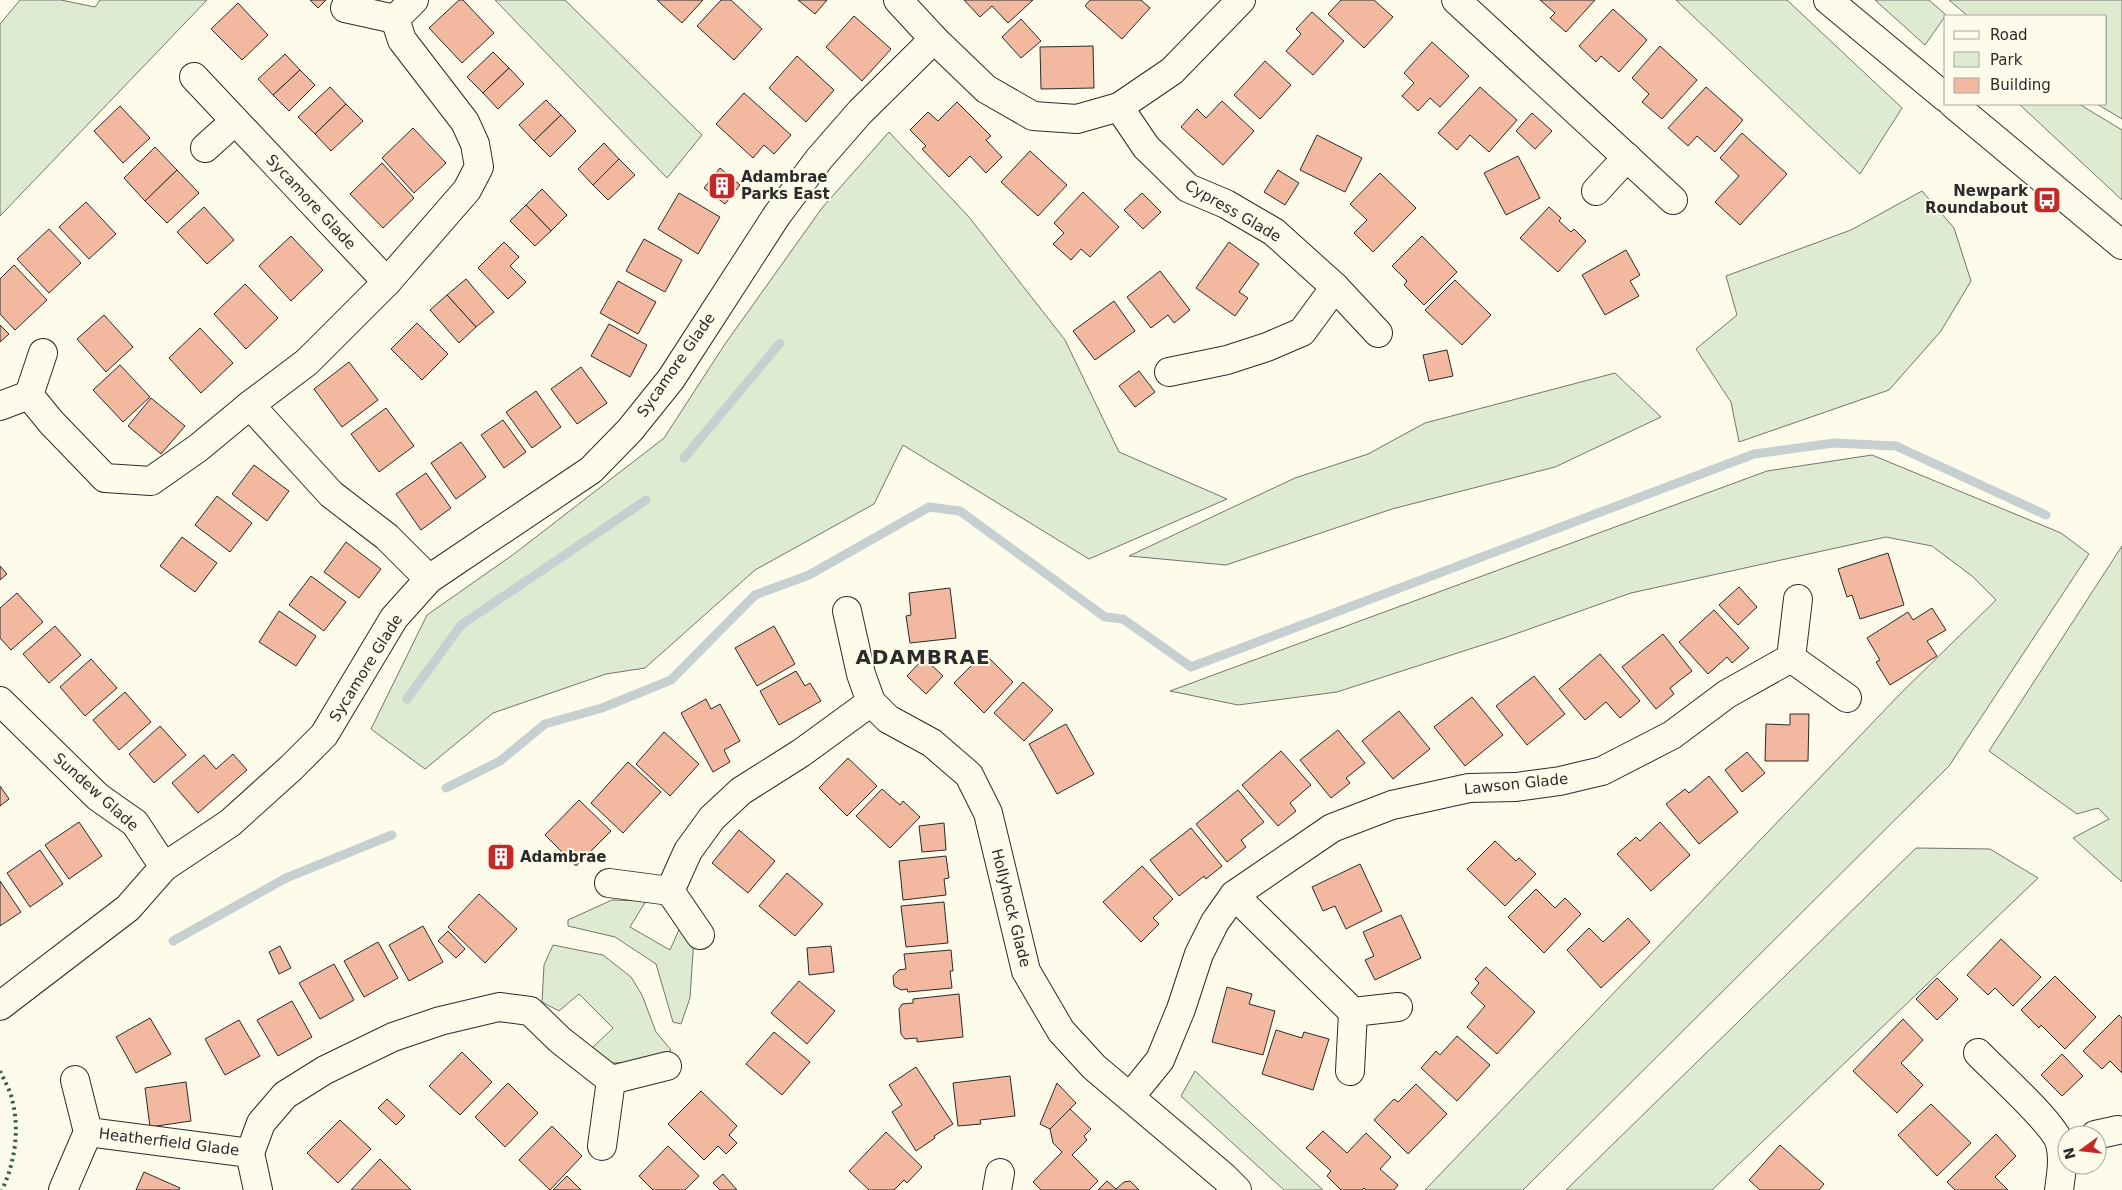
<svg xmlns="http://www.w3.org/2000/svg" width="2122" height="1190" font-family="'DejaVu Sans',sans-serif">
  <rect width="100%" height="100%" fill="#fdfbea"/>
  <g fill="#deebd1" stroke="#74746e">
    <polygon points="20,0 61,0 95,7 100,0 207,0 0,216 0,24"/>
    <polygon points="495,0 565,0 702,135 667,178"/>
    <polygon points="1676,0 1787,0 1902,108 1860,174"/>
    <polygon points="1875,0 1929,0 1946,15 1925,45"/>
    <polygon points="1949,0 2122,0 2122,119 2097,104 2106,104 2106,16 1968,16"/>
    <polygon points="2019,104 2079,104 2122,130 2122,200"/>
    <polygon points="889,132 969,217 1065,340 1119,452 1227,499 1089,559 903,445 874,504 755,570 645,668 606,674 493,713 425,769 371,729 427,615 514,554 664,438 725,344 822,208"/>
    <polygon points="1922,191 1954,228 1971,281 1941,331 1889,390 1739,442 1731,402 1696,349 1737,315 1726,276 1851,230"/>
    <polygon points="1615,373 1661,417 1555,467 1392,509 1226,565 1129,556 1295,478 1368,454 1425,423"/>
    <polygon points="1872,455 2061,533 2089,554 1949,766 1523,1190 1425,1190 1901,693 1996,600 1972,576 1932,546 1886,537 1631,593 1504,638 1337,692 1238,705 1170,691 1767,471"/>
    <polygon points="2122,546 2122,882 2073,838 2109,819 2098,808 2077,814 1989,751"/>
    <polygon points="1916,848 1990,849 2038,878 1712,1190 1566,1190"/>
    <polygon points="612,900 646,901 630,927 670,950 681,925 694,937 690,998 681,1024 673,1022 656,964 615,937 568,926 568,920"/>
    <polygon points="553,945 603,955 631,977 642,995 656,1032 671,1050 656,1062 612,1063 592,1048 613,1028 579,994 559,1011 542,1002 544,965"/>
    <polygon points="1195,1071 1323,1190 1284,1190 1181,1096"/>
  </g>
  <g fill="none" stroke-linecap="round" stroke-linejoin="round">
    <g stroke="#c7d0d0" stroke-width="9">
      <polyline points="684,458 780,343"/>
      <polyline points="407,699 461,625 646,500"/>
      <polyline points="446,788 500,761 545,724 602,708 671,680 755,595 809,575 929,507 960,511 1105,617 1123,619 1191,667 1754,454 1834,443 1896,446 2046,515"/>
      <polyline points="173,941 286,878 392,835"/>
    </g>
  </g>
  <g fill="#f2b8a0" stroke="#2b2b2b">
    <polygon points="310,0 326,0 318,8"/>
    <polygon points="459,0 463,0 494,33 462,63 429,28"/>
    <polygon points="657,0 703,0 682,23"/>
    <polygon points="721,0 731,0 762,29 734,60 697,26"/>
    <polygon points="798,0 827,0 815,14"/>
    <polygon points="964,0 1033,0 1008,23 992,6 980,17"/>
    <polygon points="1090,0 1141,0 1150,8 1122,39 1085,6"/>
    <polygon points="1341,0 1374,0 1393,17 1364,48 1328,14"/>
    <polygon points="1540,0 1595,0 1566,32 1550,18 1555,13"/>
    <polygon points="238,3 268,35 242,60 211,29"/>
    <polygon points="1613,9 1647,40 1619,72 1601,56 1596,62 1579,46"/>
    <polygon points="1312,12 1344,41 1313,75 1286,51 1301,34 1296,29"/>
    <polygon points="854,16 891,49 862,81 826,47"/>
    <polygon points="1021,19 1041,41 1021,58 1002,37"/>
    <polygon points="1432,42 1469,76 1440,107 1430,98 1418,111 1402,96 1414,83 1404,73"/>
    <polygon points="1093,46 1094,88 1041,89 1040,47"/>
    <polygon points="1660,46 1697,80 1662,119 1642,102 1649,94 1632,78"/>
    <polygon points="493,52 509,68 483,93 467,77"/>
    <polygon points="285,54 300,70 273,95 258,79"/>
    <polygon points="797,56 834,90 806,122 769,88"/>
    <polygon points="1265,61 1291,85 1260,119 1234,95"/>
    <polygon points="509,68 524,84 498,109 483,93"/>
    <polygon points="300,70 315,85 289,111 273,95"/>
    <polygon points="330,87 346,104 315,134 298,117"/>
    <polygon points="1480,87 1517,120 1489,152 1470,135 1457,150 1438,133"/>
    <polygon points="1706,87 1743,120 1715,152 1697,136 1688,146 1668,128"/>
    <polygon points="744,93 791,135 774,154 764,145 753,158 716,124"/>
    <polygon points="546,100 561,115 534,141 519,125"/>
    <polygon points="1222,101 1254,131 1223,165 1181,127 1197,109 1206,118"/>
    <polygon points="957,102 991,136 986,140 1002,157 986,173 970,156 949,177 922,149 926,146 910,130 928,112 938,121"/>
    <polygon points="346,104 363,121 331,151 315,134"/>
    <polygon points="120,106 150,138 123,163 94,131"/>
    <polygon points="1532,113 1552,131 1535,149 1516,131"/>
    <polygon points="561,115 576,131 550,157 534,141"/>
    <polygon points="413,128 446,163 414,193 382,158"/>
    <polygon points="1742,133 1787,174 1740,225 1715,202 1739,176 1720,158"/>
    <polygon points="1317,135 1362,158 1345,192 1300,170"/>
    <polygon points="604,143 619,159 593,185 578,169"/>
    <polygon points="155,147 177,170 145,201 124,178"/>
    <polygon points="1030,151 1067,185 1038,216 1001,182"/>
    <polygon points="1518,156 1540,198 1506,215 1484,173"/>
    <polygon points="619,159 635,175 608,200 593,185"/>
    <polygon points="382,163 414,198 383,228 350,194"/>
    <polygon points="720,168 740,185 725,204 704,188"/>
    <polygon points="177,170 199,193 167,223 145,201"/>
    <polygon points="1278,170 1299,183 1285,205 1264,192"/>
    <polygon points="1380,173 1416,208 1373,252 1354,233 1367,220 1350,204"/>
    <polygon points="542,189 567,215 551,231 526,205"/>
    <polygon points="1083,192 1119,227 1090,257 1081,249 1071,260 1053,244 1064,233 1054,223"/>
    <polygon points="679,193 720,217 698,254 658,229"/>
    <polygon points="1142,193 1161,212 1143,229 1124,210"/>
    <polygon points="86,202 116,234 89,259 59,227"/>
    <polygon points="526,205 551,231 535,246 510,221"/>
    <polygon points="204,207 234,240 207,264 177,232"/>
    <polygon points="1549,207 1561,218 1559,221 1571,232 1574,229 1586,241 1558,272 1520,238"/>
    <polygon points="49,229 81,263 49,293 17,259"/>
    <polygon points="291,236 323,270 291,301 259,266"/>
    <polygon points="1422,236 1457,272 1424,305 1404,285 1407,281 1392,266"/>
    <polygon points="644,239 682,260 665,292 626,271"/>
    <polygon points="504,242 519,257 510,266 526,282 508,299 478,268"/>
    <polygon points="1229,242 1259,264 1239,292 1248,298 1235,316 1196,288"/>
    <polygon points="1626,250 1640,275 1630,281 1639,296 1605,315 1582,275"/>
    <polygon points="14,265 47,300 15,330 0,314 0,279"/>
    <polygon points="1160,271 1190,310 1174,323 1168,315 1151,328 1127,297"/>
    <polygon points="466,279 494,312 476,327 447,295"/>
    <polygon points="1455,280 1491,315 1462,345 1425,310"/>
    <polygon points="618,281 656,302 638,334 600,313"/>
    <polygon points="245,284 278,318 246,349 214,314"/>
    <polygon points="447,295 476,327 459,343 430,310"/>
    <polygon points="1114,301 1135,331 1095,360 1073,331"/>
    <polygon points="104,315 133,347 106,372 77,339"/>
    <polygon points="417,323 448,354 422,380 391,349"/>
    <polygon points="609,324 647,345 630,377 591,356"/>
    <polygon points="0,325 9,334 0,342"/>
    <polygon points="200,328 233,363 201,393 169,358"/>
    <polygon points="1447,350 1453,376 1429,381 1423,355"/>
    <polygon points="349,362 378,400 342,427 314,389"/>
    <polygon points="120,365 150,397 123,422 93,390"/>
    <polygon points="581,367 607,403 577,424 551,389"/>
    <polygon points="1139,371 1155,392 1135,407 1119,386"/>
    <polygon points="536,391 561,427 532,448 506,412"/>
    <polygon points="151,398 185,426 161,454 128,426"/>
    <polygon points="386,408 414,446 379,472 351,434"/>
    <polygon points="503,420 526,452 504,468 481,435"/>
    <polygon points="461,442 486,477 456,499 431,463"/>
    <polygon points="254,465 289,491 267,521 232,494"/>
    <polygon points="426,473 451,508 421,530 396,494"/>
    <polygon points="217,496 252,523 230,552 195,525"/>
    <polygon points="182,537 217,563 195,592 160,566"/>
    <polygon points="346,542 381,569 359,598 324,572"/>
    <polygon points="1888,553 1904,605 1860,619 1852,595 1847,597 1838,569"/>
    <polygon points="0,566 7,574 0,580"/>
    <polygon points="311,576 346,602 324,631 289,605"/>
    <polygon points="1739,587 1757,607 1738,625 1719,605"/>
    <polygon points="950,588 956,638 910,643 906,616 911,615 909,593"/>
    <polygon points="17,593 43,622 11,650 0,638 0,608"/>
    <polygon points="1932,608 1946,630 1927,641 1937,656 1890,685 1876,662 1880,660 1867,638 1908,612 1913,620"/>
    <polygon points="1714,610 1749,648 1732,663 1727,657 1708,674 1679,642"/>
    <polygon points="279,611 316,636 296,666 259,642"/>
    <polygon points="55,626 81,655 49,683 23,654"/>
    <polygon points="774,626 795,664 757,686 735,648"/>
    <polygon points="1663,634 1692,671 1670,688 1674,694 1656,709 1622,667"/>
    <polygon points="984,653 1013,682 984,713 954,683"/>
    <polygon points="1600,654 1640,701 1620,718 1606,702 1585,720 1559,689"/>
    <polygon points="924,658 943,676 926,694 907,676"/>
    <polygon points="91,659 117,688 85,716 60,687"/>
    <polygon points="796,671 805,686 810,683 821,701 779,725 760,691"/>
    <polygon points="1534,676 1565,714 1527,745 1496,706"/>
    <polygon points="1023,682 1053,710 1024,741 994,713"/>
    <polygon points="125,692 151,722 119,750 93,720"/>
    <polygon points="1472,697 1503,735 1465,766 1434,727"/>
    <polygon points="706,699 711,709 720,704 740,741 724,750 730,762 713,772 681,713"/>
    <polygon points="1399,711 1430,749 1393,779 1362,741"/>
    <polygon points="1790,714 1809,714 1808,761 1765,761 1766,724 1790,725"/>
    <polygon points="1066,724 1094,774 1057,794 1029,744"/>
    <polygon points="160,726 186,755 154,783 129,754"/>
    <polygon points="1338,730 1365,763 1346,778 1350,783 1331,798 1300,760"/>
    <polygon points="664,732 699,764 670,796 636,764"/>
    <polygon points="1281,751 1311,785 1290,803 1296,811 1278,826 1242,785"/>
    <polygon points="1747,752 1765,773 1742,792 1725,770"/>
    <polygon points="233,754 247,770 198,813 172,783 204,755 216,769"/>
    <polygon points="848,758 877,786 847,816 819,788"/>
    <polygon points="628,762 661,792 623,833 591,803"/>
    <polygon points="1709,776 1738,812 1699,844 1666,804 1685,789 1689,793"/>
    <polygon points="0,786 9,799 0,806"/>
    <polygon points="882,789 900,805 903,801 920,817 890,848 856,816"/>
    <polygon points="1238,790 1264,822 1241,840 1246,847 1227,862 1196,824"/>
    <polygon points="579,800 611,831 576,866 545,835"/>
    <polygon points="79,822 102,856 69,879 45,845"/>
    <polygon points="1660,822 1690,855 1651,891 1617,854 1636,837 1640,841"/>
    <polygon points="944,823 946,850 922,852 919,826"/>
    <polygon points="1191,828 1222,866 1206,879 1204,876 1179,896 1150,860"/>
    <polygon points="739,830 775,861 748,893 712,863"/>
    <polygon points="1495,841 1516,861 1519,858 1536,874 1505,906 1467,869"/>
    <polygon points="500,843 510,852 501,861 492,852"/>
    <polygon points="40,850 63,884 30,907 7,873"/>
    <polygon points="946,856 949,878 944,879 946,895 903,900 899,861"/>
    <polygon points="1360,864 1382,911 1346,929 1335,906 1323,911 1312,887"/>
    <polygon points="1142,866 1173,899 1153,918 1159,924 1141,942 1103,902"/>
    <polygon points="787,873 823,904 795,936 759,906"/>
    <polygon points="0,881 21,912 0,926"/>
    <polygon points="1536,889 1555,908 1565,898 1581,914 1544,953 1508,917"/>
    <polygon points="479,894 517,929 485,963 448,927"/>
    <polygon points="944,902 948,943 906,947 901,906"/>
    <polygon points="1401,915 1421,958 1375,980 1365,960 1374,956 1363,932"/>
    <polygon points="1628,918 1650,942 1601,988 1567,950 1589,928 1603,942"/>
    <polygon points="423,926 443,962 409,981 389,945"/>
    <polygon points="448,931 465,949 456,958 438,941"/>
    <polygon points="2001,939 2041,977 2013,1006 1995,988 1988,995 1967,975"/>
    <polygon points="378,942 398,978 364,997 344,961"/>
    <polygon points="280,946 291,968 279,974 269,952"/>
    <polygon points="831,946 834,972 809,975 807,948"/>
    <polygon points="951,950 953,971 950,971 952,988 908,992 907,989 901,990 894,986 893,976 899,970 906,969 904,954"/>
    <polygon points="334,964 354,1000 320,1019 299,983"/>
    <polygon points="1486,967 1535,1012 1497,1054 1467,1027 1485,1006 1471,993 1479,983 1475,979"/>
    <polygon points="2055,976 2096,1017 2065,1049 2041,1025 2039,1028 2021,1010"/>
    <polygon points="1937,978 1958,999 1937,1020 1916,999"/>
    <polygon points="799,981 835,1011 807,1044 771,1013"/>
    <polygon points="1227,987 1252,994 1249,1004 1275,1011 1263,1055 1212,1042"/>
    <polygon points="959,994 963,1037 917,1042 917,1038 905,1039 901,1034 899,1009 902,1004 913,1003 913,999"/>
    <polygon points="292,1001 312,1037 278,1056 257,1020"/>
    <polygon points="2119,1015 2122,1018 2122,1073 2110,1061 2102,1069 2083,1051"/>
    <polygon points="150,1018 171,1054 136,1073 116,1037"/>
    <polygon points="1903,1019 1923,1040 1901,1063 1923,1085 1897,1113 1853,1071"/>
    <polygon points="239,1020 260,1056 225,1075 205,1039"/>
    <polygon points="1276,1030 1302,1038 1304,1032 1329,1039 1313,1090 1262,1074"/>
    <polygon points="774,1032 810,1062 782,1095 746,1064"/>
    <polygon points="1457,1036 1490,1065 1457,1101 1421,1068 1436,1051 1440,1055"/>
    <polygon points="462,1052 492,1082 460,1115 429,1086"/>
    <polygon points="2062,1054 2083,1076 2062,1096 2041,1075"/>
    <polygon points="916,1067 953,1124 934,1136 935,1138 916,1151 892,1112 902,1105 889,1085"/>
    <polygon points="1010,1076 1015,1116 980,1120 981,1124 958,1126 953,1083"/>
    <polygon points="186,1082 191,1121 150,1127 145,1088"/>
    <polygon points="508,1083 538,1113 505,1147 475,1117"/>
    <polygon points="1057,1083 1076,1103 1050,1129 1040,1124"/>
    <polygon points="1416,1084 1447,1114 1408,1154 1374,1120 1394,1099 1398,1102"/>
    <polygon points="701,1091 737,1126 729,1135 737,1143 726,1154 718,1146 704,1160 668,1124"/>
    <polygon points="387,1099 405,1116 396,1125 378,1108"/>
    <polygon points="1931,1104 1971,1143 1937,1176 1898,1135"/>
    <polygon points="1070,1109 1091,1129 1084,1136 1087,1140 1072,1155 1098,1181 1089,1190 1041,1190 1033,1182 1062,1152 1053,1143 1050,1129"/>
    <polygon points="340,1120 371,1149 338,1183 307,1153"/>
    <polygon points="552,1126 582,1156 550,1190 519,1160"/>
    <polygon points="1323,1131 1347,1153 1366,1133 1391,1157 1380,1169 1398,1185 1394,1190 1366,1190 1364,1188 1362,1190 1341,1190 1327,1176 1331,1171 1306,1148"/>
    <polygon points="886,1132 922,1167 907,1183 904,1180 894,1190 869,1190 849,1171"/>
    <polygon points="1996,1134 2016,1156 1995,1177 2008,1190 1955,1190 1947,1182"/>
    <polygon points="1780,1145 1824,1184 1819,1190 1760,1190 1749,1180"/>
    <polygon points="668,1146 699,1176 685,1190 653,1190 639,1176"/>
    <polygon points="380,1159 411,1190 351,1190"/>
    <polygon points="144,1172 180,1188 179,1190 136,1190"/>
    <polygon points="723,1174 737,1190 720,1190 713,1183"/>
    <polygon points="567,1176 581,1190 553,1190"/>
    <polygon points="1107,1181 1116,1189 1124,1182 1130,1181 1139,1190 1098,1190"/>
  </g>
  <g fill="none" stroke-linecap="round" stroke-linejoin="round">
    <defs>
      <g id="minor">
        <polyline points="1456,0 1673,200"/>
        <polyline points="345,8 395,19"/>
        <polyline points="934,39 986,89 1033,116 1077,119 1119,107 1172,71 1241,0"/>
        <polyline points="194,77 387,282"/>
        <polyline points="1119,107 1146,147 1188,188 1226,204 1274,232 1335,287 1378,333"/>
        <polyline points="205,148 235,121"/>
        <polyline points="1596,191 1627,157"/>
        <polyline points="1169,372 1227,360 1267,347 1302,332 1335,287"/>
        <polyline points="29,395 43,353"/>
        <polyline points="250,405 331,494 387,537 429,579"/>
        <polyline points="0,406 29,395 51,422 105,478 151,481 198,448 250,405 307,362 387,282 467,190 479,167 475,144 465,122 402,40 395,19 414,0"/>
        <polyline points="847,611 861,674 871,702"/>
        <polyline points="1791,658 1847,698"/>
        <polyline points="0,701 98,797 135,823 164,867"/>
        <polyline points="609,883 670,891"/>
        <polyline points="1234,895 1353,1012 1398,1007"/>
        <polyline points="700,935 670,891 688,851 712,818 741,791 801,753 871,702 888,719 932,743 969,775 988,813 1026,971 1061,1031 1094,1067 1224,1177 1237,1190"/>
        <polyline points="0,1006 128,908 164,867 230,823 292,767 324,735 394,618 429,579 591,470 630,430 671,379 777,215 819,159 860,112 934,39 898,0"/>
        <path d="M1978 1053C1994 1070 2056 1125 2060 1144 2064 1159 2061 1175 2059 1190"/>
        <polyline points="1350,1071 1353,1012"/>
        <polyline points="75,1080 88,1132 250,1153"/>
        <polyline points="1130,1097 1160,1060 1181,1009 1199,954 1215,922 1234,895 1332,828 1392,805 1469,788 1516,787 1560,781 1602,771 1672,735 1727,694 1791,658 1798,599"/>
        <polyline points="2095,1135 2118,1130"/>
        <polyline points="602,1146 611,1080"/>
        <polyline points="63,1190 88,1132"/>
        <polyline points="258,1190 250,1153 261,1123 285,1095 325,1070 393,1037 440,1021 499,1007 530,1011 560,1040 611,1080 667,1066"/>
        <polyline points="997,1190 1000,1173"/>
      </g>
      <g id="major">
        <polyline points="1828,0 1946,98"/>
        <polyline points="1953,104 2122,245"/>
      </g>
    </defs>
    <use href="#minor" stroke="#2b2b2b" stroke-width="30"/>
    <use href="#major" stroke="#2b2b2b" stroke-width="30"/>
    <use href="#minor" stroke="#fdfbea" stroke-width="28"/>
    <use href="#major" stroke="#fdfbea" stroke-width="28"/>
    <path stroke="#34623c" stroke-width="4" stroke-dasharray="2.5 4" stroke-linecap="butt" d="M0 1071C4 1080 10 1090 12 1099 20 1130 15 1162 2 1190"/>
  </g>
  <defs>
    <symbol id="building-square" viewBox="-11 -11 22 22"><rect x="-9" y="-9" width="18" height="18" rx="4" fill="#c62828" stroke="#fdfbea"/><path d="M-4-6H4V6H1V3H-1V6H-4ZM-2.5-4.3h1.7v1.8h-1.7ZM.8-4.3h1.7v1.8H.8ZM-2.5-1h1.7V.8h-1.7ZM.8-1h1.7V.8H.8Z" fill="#fff"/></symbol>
    <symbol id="bus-square" viewBox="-11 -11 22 22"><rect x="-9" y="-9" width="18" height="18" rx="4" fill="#c62828" stroke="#fdfbea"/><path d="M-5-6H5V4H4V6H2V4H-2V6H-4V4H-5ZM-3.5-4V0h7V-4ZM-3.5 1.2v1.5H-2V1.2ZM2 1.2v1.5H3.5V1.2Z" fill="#fff"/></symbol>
  </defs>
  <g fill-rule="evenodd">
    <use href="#building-square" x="706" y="170" width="32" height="32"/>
    <use href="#bus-square" x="2031" y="184" width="32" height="32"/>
    <use href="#building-square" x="485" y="841" width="32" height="32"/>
  </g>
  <g text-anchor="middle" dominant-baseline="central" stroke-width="4" stroke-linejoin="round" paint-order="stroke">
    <g font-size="15" font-weight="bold" fill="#2b2b2b" stroke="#fdfbea" text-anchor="start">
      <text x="741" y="177">Adambrae<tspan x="741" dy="17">Parks East</tspan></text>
      <text x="2028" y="191" text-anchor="end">Newpark<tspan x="2028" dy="17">Roundabout</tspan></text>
      <text x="520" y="857">Adambrae</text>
    </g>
    <g font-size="15" fill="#2b2b2b" stroke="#fdfbea">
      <text transform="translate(311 202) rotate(47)">Sycamore Glade</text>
      <text transform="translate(1233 211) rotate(30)">Cypress Glade</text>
      <text transform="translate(676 365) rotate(-55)">Sycamore Glade</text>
      <text transform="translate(366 668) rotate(-58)">Sycamore Glade</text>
      <text transform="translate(1516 784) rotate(-6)">Lawson Glade</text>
      <text transform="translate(96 792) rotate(42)">Sundew Glade</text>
      <text transform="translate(1011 908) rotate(76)">Hollyhock Glade</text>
      <text transform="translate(169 1142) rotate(7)">Heatherfield Glade</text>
    </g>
    <g font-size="20" font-weight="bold" letter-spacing="1" fill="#2b2b2b" stroke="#fdfbea">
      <text x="923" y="657">ADAMBRAE</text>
    </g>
  </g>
  <rect x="1944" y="15" width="162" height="90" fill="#fdfbea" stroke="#a9a89e"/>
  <rect x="1954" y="31" width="25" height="8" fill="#fdfbea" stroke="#a9a89e"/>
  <text x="1990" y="40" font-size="15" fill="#2b2b2b">Road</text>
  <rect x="1954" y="52" width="25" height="15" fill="#deebd1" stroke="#a9a89e"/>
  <text x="1990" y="65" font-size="15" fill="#2b2b2b">Park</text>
  <rect x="1954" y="78" width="25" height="15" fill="#f2b8a0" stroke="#a9a89e"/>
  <text x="1990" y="90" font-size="15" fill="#2b2b2b">Building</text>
  <g transform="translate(2082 1150) rotate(255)"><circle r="24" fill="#fdfbea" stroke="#a9a89e"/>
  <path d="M0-4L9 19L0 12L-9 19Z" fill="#c62828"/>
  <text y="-8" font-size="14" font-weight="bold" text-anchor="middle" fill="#2b2b2b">N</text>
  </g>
</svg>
